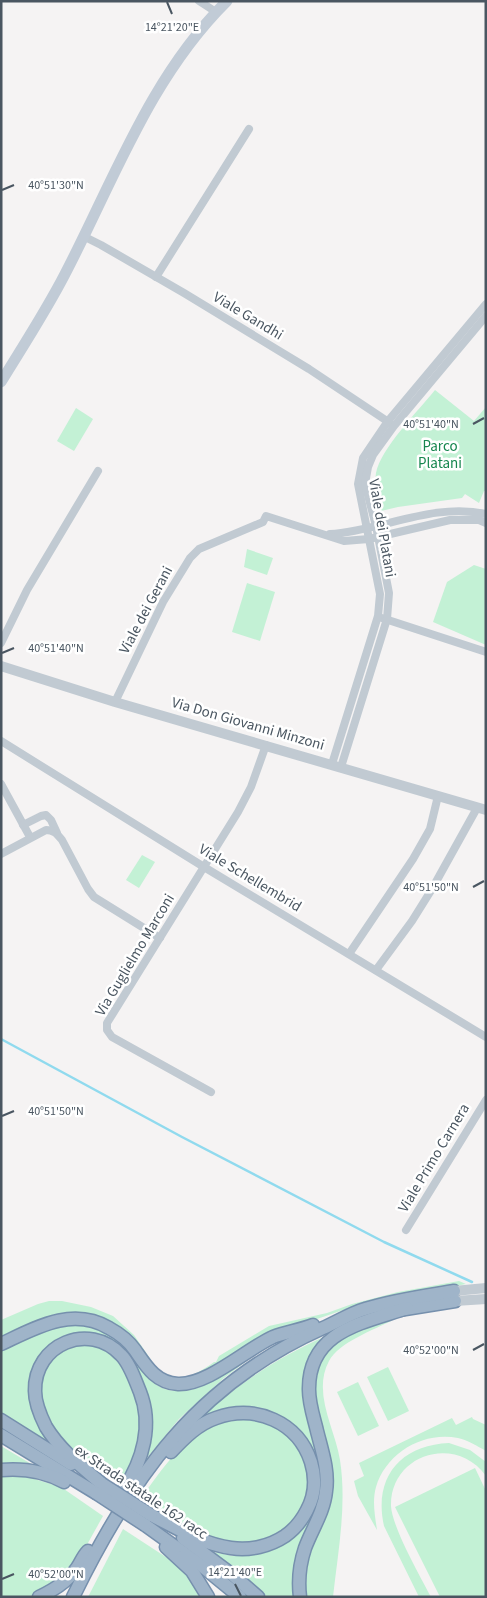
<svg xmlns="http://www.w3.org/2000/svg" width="487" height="1598" font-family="'Source Sans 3',sans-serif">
  <rect width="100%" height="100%" fill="#f5f3f3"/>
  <g fill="#c3f1d5">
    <path d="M435 390 474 421 486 407V491H484L479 503 465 494 462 498 398 507 381 511C377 499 374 486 376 473 381 448 419 410 435 390Z"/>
    <polygon points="76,408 93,419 74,451 57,441"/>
    <polygon points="247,549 273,558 267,575 244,567"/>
    <polygon points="474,565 486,569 486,645 433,622 447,582"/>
    <polygon points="247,583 275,592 260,641 232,632"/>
    <polygon points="142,855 155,862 139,888 126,880"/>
    <path d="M459 1281 466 1284 358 1305 314 1320 199 1378 176 1380 170 1377C187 1380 200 1372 214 1362H216L219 1356 269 1326 327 1313 352 1304 398 1292Z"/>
    <polygon points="49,1301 62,1301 91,1307 113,1316 134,1335 160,1373 86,1314 1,1338 1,1320 38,1304"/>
    <path d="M393 1320C374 1330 339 1342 329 1361 312 1393 335 1428 340 1460 347 1506 338 1551 333 1597H306V1583L308 1563 327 1449 314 1389 317 1369 323 1356 336 1342 372 1324Z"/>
    <path d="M77 1325C89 1327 101 1330 113 1337 145 1358 143 1403 198 1388L248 1360 224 1378 179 1419 146 1459 151 1429 144 1387 98 1337 40 1357V1429L51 1445 1 1414V1350L45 1330 57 1326Z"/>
    <path d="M326 1336 314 1349 308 1360 304 1376 303 1391 319 1456 322 1491 294 1597H267L213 1552 233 1556 252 1555 269 1551 284 1544 318 1477 275 1414 256 1408 235 1407 215 1412 197 1421C236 1385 278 1357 326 1336Z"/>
    <path d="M82 1345C91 1345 100 1347 108 1352 132 1366 144 1416 140 1443 138 1456 128 1473 123 1486 109 1477 94 1469 81 1458 56 1438 32 1402 46 1369 52 1355 67 1347 82 1345Z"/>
    <polygon points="388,1367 409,1411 388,1421 367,1377"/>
    <polygon points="358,1382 379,1426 358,1436 337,1392"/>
    <path d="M472 1417 473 1419 486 1425V1451C477 1446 468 1440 458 1438 423 1431 386 1453 376 1487 372 1501 375 1516 377 1530L358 1496 354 1481 364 1476 359 1463 452 1418 456 1425Z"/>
    <path d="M234 1418 261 1419 285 1432 302 1453 307 1470 308 1488 306 1498 298 1514 287 1529 263 1542 232 1544 194 1533 142 1497C170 1458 186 1433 234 1418Z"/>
    <path d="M449 1443 470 1450 486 1462V1476C456 1434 390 1454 391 1506 392 1527 420 1576 431 1597H419L384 1526C373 1477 401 1445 449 1443Z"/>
    <polygon points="1,1446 38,1468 19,1464 1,1464"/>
    <polygon points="475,1468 486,1491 486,1597 440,1597 395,1507"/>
    <polygon points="1,1475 21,1475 61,1487 103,1516 79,1559 68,1571 41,1592 28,1597 1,1597"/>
    <polygon points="123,1529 178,1565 191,1578 202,1597 88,1597"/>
  </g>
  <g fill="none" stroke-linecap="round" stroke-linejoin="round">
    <polyline stroke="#90daee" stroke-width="2.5" points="1,1039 182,1137 384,1242 472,1282"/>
    <defs>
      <g id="trunk">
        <polyline points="399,1310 455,1301"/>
        <path d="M1 1344C35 1328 72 1306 109 1328 120 1334 128 1340 135 1350 146 1366 156 1383 178 1384 208 1385 245 1350 273 1337 286 1332 300 1330 313 1325"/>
        <polyline points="1,1420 71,1464"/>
        <polyline points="1,1435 96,1493"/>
        <path d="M1 1470C24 1468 44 1471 64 1482"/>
        <path d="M102 1484C82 1467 60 1450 46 1427 41 1417 35 1402 35 1391 34 1344 89 1321 121 1355 130 1364 135 1380 140 1392 153 1425 143 1460 124 1489"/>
        <path d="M151 1515C177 1528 202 1544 231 1548 250 1551 270 1546 285 1536 295 1529 302 1520 307 1510 315 1495 316 1478 311 1462 298 1422 256 1404 216 1418 198 1424 184 1438 171 1452"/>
        <polyline points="145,1525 202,1566 240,1597"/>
        <polyline points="183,1538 234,1576 258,1597"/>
        <polyline points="166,1547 192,1571 208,1597"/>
        <path d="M39 1597C52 1591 68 1581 77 1568 81 1562 83 1556 88 1551"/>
        <path d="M73 1597C132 1476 197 1384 323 1328 337 1322 351 1313 365 1309 394 1300 424 1296 454 1291"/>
        <path d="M300 1597C298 1581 300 1563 305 1548 312 1529 324 1512 326 1491 329 1471 322 1451 317 1431 314 1418 309 1404 309 1390 308 1331 363 1323 407 1308"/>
      </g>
    </defs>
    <use href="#trunk" stroke="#7690ad" stroke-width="15"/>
    <g stroke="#c1cad2" stroke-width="8">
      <polyline points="199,1 216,12"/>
      <polyline points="83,236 101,245 184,293 309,369 390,423"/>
      <polyline points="156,277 249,129"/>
      <path d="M330 534C381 531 433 502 486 514"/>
      <polyline points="382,618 486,652"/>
      <polyline points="1,643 27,590 98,471"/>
      <polyline points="115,702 163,602 190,558 199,549 263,522 266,516 344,541 369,539 450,520 479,520 486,523"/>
      <polyline points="1,741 204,867 486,1037"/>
      <polyline points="332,764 378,616 380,594 358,484 363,458 388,421 486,304"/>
      <polyline points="341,767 387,619 389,593 376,526 365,484 368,467 373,455 394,426 486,316"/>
      <polyline points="1,784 30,837"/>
      <polyline points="23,825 41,816 46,815 51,820 57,833"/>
      <path d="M1 854 46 830C54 830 57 834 62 840L88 889 94 897 160 938"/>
      <polyline points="349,954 413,859 430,829 438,796"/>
      <polyline points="376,970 412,921 432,889 477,808"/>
      <polyline points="211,1092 112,1037 107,1030 107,1023 238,812 251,787 266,745"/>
      <polyline points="406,1230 486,1100"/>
    </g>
    <g stroke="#c1cad2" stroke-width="10">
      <polyline points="1,666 115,702 486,810"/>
      <polyline points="454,1291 486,1288"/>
      <polyline points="455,1301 486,1299"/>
    </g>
    <path stroke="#c1cbd6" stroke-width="11" d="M1 382C23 346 46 311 65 274 114 180 150 77 227 1"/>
    <use href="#trunk" stroke="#9fb4c9" stroke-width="12"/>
    <defs>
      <g id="trunk-bridge">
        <polyline points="102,1484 151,1515"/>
        <polyline points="96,1493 145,1525"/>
      </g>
    </defs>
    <use href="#trunk-bridge" stroke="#7690ad" stroke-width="15" stroke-linecap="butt"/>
    <use href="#trunk-bridge" stroke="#9fb4c9" stroke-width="12"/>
  </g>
  <path fill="none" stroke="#4a5661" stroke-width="2" d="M167 2 172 14M2 190 14 185M473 424 484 418M2 653 14 648M473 887 484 881M2 1116 14 1111M473 1350 484 1344M2 1579 14 1574M235 1584 241 1596"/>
  <g text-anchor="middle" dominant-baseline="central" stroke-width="5" stroke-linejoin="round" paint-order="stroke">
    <g font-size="15" fill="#4a5661" stroke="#fff">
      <text transform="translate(248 316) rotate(31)">Viale Gandhi</text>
      <text transform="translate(382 528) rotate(80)">Viale dei Platani</text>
      <text transform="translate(146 610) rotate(-62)">Viale dei Gerani</text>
      <text transform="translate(248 724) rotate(16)">Via Don Giovanni Minzoni</text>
      <text transform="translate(250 878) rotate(31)">Viale Schellembrid</text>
      <text transform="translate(135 955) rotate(-59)">Via Guglielmo Marconi</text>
      <text transform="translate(434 1158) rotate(-59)">Viale Primo Carnera</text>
      <text transform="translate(141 1492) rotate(34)">ex Strada statale 162 racc</text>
    </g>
    <g font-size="15" fill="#17864f" stroke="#fff">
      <text x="440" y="446">Parco<tspan x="440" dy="17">Platani</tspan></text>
    </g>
  </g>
  <g font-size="12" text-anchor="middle" fill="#4a5661" stroke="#fff" stroke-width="5" stroke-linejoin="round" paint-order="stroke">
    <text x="172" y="31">14°21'20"E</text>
    <text x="56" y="189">40°51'30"N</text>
    <text x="431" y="428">40°51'40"N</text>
    <text x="56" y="652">40°51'40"N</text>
    <text x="431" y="891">40°51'50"N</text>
    <text x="56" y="1115">40°51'50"N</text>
    <text x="431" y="1354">40°52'00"N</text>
    <text x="235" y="1576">14°21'40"E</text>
    <text x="56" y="1578">40°52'00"N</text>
  </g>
  <rect width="487" height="1598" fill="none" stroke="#4a5661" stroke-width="5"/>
</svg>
